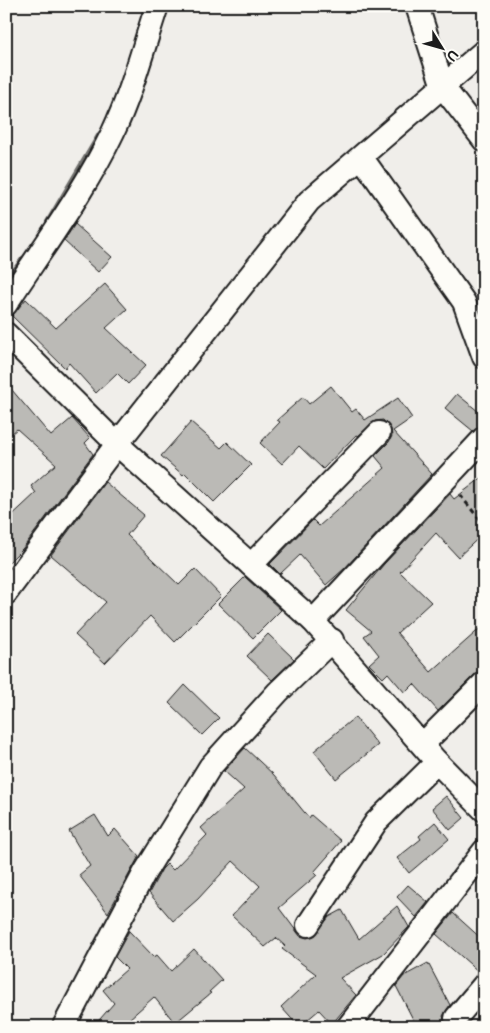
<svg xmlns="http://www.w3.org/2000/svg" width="490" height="1033" font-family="'Balsamiq Sans',sans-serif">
  <rect width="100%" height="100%" fill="#f0eeea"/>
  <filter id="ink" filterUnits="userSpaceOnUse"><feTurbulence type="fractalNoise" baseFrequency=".02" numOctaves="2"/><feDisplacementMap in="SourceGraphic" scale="10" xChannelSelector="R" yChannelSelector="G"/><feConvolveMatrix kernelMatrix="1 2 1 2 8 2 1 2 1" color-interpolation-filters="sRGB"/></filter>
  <g filter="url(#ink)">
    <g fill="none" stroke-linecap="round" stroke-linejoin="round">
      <g stroke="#706f6d" stroke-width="6">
        <polyline points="48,222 100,134"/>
        <polyline points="6,282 23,259"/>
      </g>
    </g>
    <g fill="#bbbab6" stroke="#1c1c1c">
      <polygon points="75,224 112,257 98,272 64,241"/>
      <polygon points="105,284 127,309 106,328 146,365 128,384 117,373 96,393 69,363 65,368 12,316 26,299 56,328"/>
      <polygon points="6,383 51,436 72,418 90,438 85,443 93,454 23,548 6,565 6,521 36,493 31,486 56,464 17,429 6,438"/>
      <polygon points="331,386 352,412 356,409 365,420 398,398 412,418 393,431 432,474 345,568 326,585 300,555 280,574 270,564 313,520 319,526 385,468 375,456 389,442 392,436 391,429 383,420 375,421 358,436 356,435 323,469 299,446 282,464 260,443 280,422 277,420 303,397 309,404"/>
      <polygon points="457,394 484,416 483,425 473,431 445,408"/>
      <polygon points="191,422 221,448 227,442 251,465 214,502 185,473 183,475 161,456"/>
      <polygon points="484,476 484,533 458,557 436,533 400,572 431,602 397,633 431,672 484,625 484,670 475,674 438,711 414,684 405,693 388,673 383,678 369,664 379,655 364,636 371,631 346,610 384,564 450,494 454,499"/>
      <polygon points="105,482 144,515 127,535 179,585 195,569 221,596 175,642 150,616 105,663 75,635 106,602 51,555"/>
      <polygon points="245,577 281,610 253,638 218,604"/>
      <polygon points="268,634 294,659 272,680 247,656"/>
      <polygon points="185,685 219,718 202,735 169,703"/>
      <polygon points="355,717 378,745 336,779 314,751"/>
      <polygon points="245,748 274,775 309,818 311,815 341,841 314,872 317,875 279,908 300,936 307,938 314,936 329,917 342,910 359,939 397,906 409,927 383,954 340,978 356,995 332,1024 319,1010 299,1027 281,1007 316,974 282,949 285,946 276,938 265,947 232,916 260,886 233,861 198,899 173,921 149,893 162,869 167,864 173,870 207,835 201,828 244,789 224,771"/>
      <polygon points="446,796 464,818 450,830 432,808"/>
      <polygon points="95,815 108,836 115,829 139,856 108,913 79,875 90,866 69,831"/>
      <polygon points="435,822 449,839 409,873 397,858 421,839 419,836"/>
      <polygon points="408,885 428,902 416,917 397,897"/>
      <polygon points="453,913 484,941 484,972 480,973 436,934"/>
      <polygon points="129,931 154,957 157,955 171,971 194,949 222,980 209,992 211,993 175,1023 154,997 120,1027 93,1027 114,1003 103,990 127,969 115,957"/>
      <polygon points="428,963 450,1005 443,1016 447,1027 417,1027 396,986 404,976"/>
    </g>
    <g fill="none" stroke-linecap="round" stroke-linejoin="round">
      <defs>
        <g id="street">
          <polyline points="417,6 443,87 484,140"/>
          <polyline points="362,158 464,302 484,357"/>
          <path d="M6 304C42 248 84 193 113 132 132 92 143 48 157 6"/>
          <polyline points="6,334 117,444 313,621 437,762 484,810"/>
          <polyline points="251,565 379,433"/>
          <polyline points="6,593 117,444 309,201 484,51"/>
          <polyline points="313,621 484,438"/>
          <polyline points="423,744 484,683"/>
          <polyline points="308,925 376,822 437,762"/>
          <polyline points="456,1018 484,985"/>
          <polyline points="64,1026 145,872 210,767 278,692 332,640"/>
          <polyline points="348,1027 484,851"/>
        </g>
      </defs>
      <use href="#street" stroke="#1c1c1c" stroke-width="26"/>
      <polyline stroke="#1c1c1c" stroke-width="3" stroke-dasharray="5 4" stroke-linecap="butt" points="460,495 484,525"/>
      <use href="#street" stroke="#fdfcf7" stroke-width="22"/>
    </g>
  </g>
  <rect width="490" height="1033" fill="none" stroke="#fdfcf7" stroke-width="25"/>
  <rect x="12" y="12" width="465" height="1008" fill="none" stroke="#1c1c1c" stroke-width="2" filter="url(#ink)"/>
  <g transform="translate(442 48) rotate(127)" stroke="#fdfcf7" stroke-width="4" paint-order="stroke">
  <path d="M0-4L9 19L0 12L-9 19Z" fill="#1c1c1c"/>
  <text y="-8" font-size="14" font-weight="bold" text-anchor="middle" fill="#1c1c1c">U</text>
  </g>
</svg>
